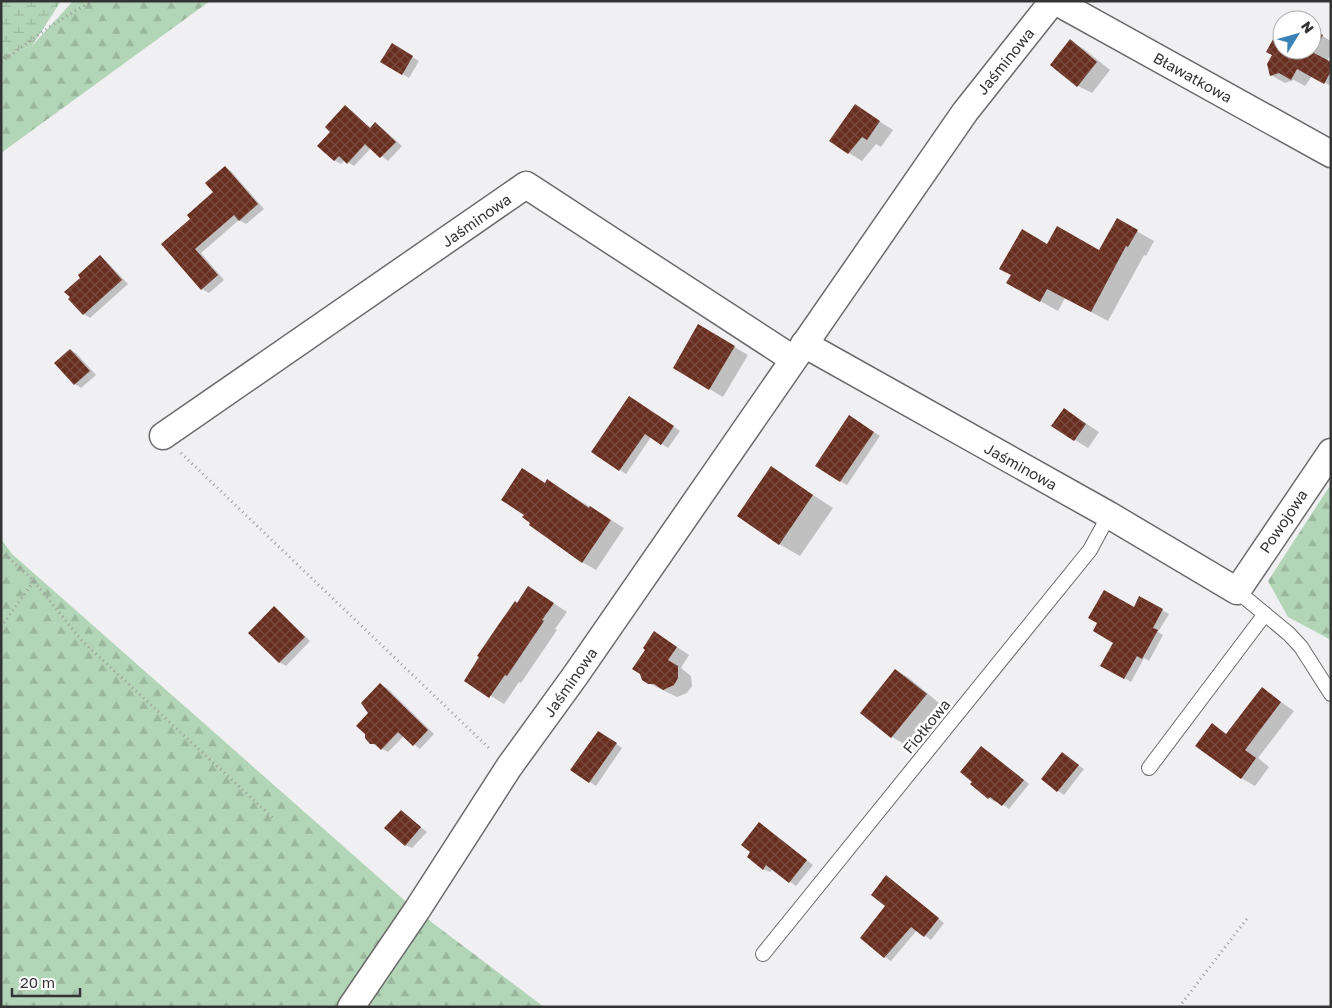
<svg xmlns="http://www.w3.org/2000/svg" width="1332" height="1008" font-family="'Golos Text',sans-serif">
  <defs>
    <pattern id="forest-firs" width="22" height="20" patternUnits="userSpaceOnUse" patternTransform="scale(1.25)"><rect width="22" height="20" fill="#b2d5b7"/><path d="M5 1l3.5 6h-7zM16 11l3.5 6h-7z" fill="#9ab79e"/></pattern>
    <pattern id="wetland-marsh" width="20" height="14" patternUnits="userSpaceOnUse" patternTransform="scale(1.25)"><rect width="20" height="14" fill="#b2d5b7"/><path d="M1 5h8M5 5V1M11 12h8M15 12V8" fill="none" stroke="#9ab79e"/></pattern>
    <pattern id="building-cross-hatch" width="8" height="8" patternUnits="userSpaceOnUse" patternTransform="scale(1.25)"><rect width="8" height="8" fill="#682e20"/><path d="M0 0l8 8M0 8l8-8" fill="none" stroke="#7a4c40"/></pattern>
  </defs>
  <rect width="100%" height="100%" fill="#f0f0f2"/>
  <g fill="url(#forest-firs)">
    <polygon points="73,1 210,1 1,153 1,55 32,46"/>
    <polygon points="1331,484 1331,640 1288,617 1268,581"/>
    <polygon points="1,539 12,554 411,906 338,1007 1,1007"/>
    <polygon points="422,915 544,1007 360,1007"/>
  </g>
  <polygon fill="url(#wetland-marsh)" points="1,1 61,1 32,46 1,55"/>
  <g fill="#0003">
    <polygon points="1312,30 1331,41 1331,54 1327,61 1331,64 1331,86 1312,76 1305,86 1294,80 1285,83 1271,75 1282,39 1282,50 1312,50"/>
    <polygon points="1070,41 1084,49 1110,70 1092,93 1078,86 1051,65"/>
    <polygon points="392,45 419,61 409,78 382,61"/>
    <polygon points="855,106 893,130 881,147 876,144 862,161 849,153"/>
    <polygon points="345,107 352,111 371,129 375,124 382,128 402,146 388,161 371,148 354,166 345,160 341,164 334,160 332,131"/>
    <polygon points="225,167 231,171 264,209 246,224 239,220 201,253 224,280 209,293 202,289 162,244 191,219 215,192"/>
    <polygon points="1117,220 1154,241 1146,256 1144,255 1108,321 1065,298 1058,311 1008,283 1047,245 1100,251"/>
    <polygon points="100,257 106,261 128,284 90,318 84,314 71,297 82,278"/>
    <polygon points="699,326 748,355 723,397 674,368"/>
    <polygon points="71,350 77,354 96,375 81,388 75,384"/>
    <polygon points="636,401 680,431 668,448 651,437 626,474 593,452"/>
    <polygon points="1064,409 1099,432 1088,448 1075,440"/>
    <polygon points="855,420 880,436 847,485 840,481"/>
    <polygon points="772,468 833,508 800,556 779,544"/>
    <polygon points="548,481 624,528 596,570 582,562 546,484"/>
    <polygon points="529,587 567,612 555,629 557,630 521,683 519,682 504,704 465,680"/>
    <polygon points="1140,598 1169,614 1158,632 1163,635 1149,661 1144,658 1131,682 1102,665"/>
    <polygon points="274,608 280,612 310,641 286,666 279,662"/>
    <polygon points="668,641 689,655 681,668 691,676 692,686 687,693 677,697 648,683"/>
    <polygon points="896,670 909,678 939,703 906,745 892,737 861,713"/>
    <polygon points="380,685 387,688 434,734 420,749 404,736 388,752 371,743 370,713"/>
    <polygon points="1262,689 1294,711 1258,758 1269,767 1255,786 1241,778 1212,725 1228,735"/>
    <polygon points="605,736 622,748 596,786 572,770"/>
    <polygon points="988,751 1029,784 1009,809 997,800 995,802 989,798 971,784"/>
    <polygon points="1063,754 1084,769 1064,795 1042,779"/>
    <polygon points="401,811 427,832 412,848 405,845"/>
    <polygon points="760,824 813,865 796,886 773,869 770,872 763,869"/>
    <polygon points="892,881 944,923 931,940 917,930 891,961 885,957 887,906"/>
  </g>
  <g fill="url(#building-cross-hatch)">
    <polygon points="1312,29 1323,35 1314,53 1331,62 1331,71 1324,84 1297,69 1291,80 1279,73 1270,76 1267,64 1272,55 1266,52 1276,34 1282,37 1282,50 1312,50"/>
    <polygon points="1070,39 1097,62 1077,87 1050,65"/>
    <polygon points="392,43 413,56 402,75 380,62"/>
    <polygon points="855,104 880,121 867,140 862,137 848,154 829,141"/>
    <polygon points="345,105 370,128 375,122 396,142 380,158 365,144 347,164 339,156 334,161 317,146 330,132 325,127"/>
    <polygon points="225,166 258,204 239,221 234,215 195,249 218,275 201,290 161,244 190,219 187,215 213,192 205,183"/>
    <polygon points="1117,218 1138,230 1128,247 1126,246 1091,312 1047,289 1040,302 1006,283 1011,275 999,269 1022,229 1047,244 1057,226 1099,250"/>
    <polygon points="100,255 122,280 83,315 68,299 70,297 64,292 80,278 78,275"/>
    <polygon points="698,324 735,346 709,390 673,368"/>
    <polygon points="70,349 90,371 74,385 54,363"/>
    <polygon points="629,396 674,426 661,445 645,434 619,471 591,452"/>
    <polygon points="1064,408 1086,424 1074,441 1051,426"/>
    <polygon points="849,415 874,432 840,482 815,466"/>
    <polygon points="771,466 813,495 779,545 737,516"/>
    <polygon points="522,468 545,483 547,479 589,508 590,506 611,520 582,563 529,525 530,523 522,517 524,515 501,500"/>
    <polygon points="528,586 554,603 542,620 544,621 507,676 505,675 489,698 464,681 479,657 477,656 501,621 515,601 517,603"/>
    <polygon points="1104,590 1134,607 1139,596 1163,609 1153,628 1158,630 1142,659 1137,656 1124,679 1100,666 1113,643 1093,631 1097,623 1088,618"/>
    <polygon points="274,606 305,637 279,663 248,633"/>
    <polygon points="654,631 677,647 668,660 678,666 678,678 674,685 663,690 654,684 648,684 642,680 640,674 632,669 645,650 643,648"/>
    <polygon points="895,669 927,694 891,738 860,713"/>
    <polygon points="380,683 428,730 413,746 398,732 381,750 375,744 370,744 365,738 365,734 356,726 368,713 361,703"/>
    <polygon points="1262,687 1281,702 1245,750 1256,758 1241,779 1195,746 1212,723 1226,734"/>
    <polygon points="598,731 617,743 589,783 570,770"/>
    <polygon points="981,746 1024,780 1002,806 990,797 988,799 970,784 972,782 960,772"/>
    <polygon points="1062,752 1079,765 1057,792 1041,779"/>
    <polygon points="401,810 421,827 405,846 384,828"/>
    <polygon points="759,822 807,860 789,883 766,865 763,870 747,857 750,852 741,845"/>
    <polygon points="886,875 939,918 924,937 911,927 884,958 860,938 885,906 871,895"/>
  </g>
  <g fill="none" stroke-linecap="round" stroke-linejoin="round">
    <defs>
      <g id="service">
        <polyline points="1237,591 1289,634 1301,647 1331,694"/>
        <polyline points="1149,768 1265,614"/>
        <polyline points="763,954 1090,550 1109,515"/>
      </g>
      <g id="minor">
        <polyline points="1055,1 1331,154"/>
        <polyline points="804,344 1109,515 1237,591 1331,452"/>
        <polyline points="163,436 526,185 793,359"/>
        <polyline points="351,1007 417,910 509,767 575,676 965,112 1053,1"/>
      </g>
    </defs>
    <use href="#service" stroke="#6b6b6c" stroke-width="16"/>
    <use href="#minor" stroke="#6b6b6c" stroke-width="29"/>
    <g stroke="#9b9b9c" stroke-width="3" stroke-dasharray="1 4" stroke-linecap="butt">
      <polyline points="1,62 55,23 92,1"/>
      <polyline points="181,453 491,750"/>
      <polyline points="1,551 34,581 82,641 273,818"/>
      <polyline points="1,627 34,581"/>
      <polyline points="1179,1007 1249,916"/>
    </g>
    <use href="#service" stroke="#fff" stroke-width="14"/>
    <use href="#minor" stroke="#fff" stroke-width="26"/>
  </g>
  <g text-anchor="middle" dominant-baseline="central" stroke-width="5" stroke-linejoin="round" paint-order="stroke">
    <g font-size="15" fill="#343435" stroke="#fff">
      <text transform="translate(1005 61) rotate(-51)">Jaśminowa</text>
      <text transform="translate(1193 77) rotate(29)">Bławatkowa</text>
      <text transform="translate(476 220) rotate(-35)">Jaśminowa</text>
      <text transform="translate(1021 466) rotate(29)">Jaśminowa</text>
      <text transform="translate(1283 521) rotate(-56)">Powojowa</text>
      <text transform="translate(570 682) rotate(-55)">Jaśminowa</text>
      <text transform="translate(926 726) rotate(-51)">Fiołkowa</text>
    </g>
  </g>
  <rect width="1332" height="1008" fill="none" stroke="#343435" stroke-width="5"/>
  <g transform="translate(1297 35) rotate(53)"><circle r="24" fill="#ffffff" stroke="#aeaeae"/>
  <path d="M0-4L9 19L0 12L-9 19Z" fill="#3a82b7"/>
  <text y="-8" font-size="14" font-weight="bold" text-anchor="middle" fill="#343435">N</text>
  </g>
  <path d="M12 988v8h68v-8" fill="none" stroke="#343435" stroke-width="2.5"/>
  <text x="20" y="988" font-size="15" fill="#343435" stroke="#ffffff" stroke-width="4" paint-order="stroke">20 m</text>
</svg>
